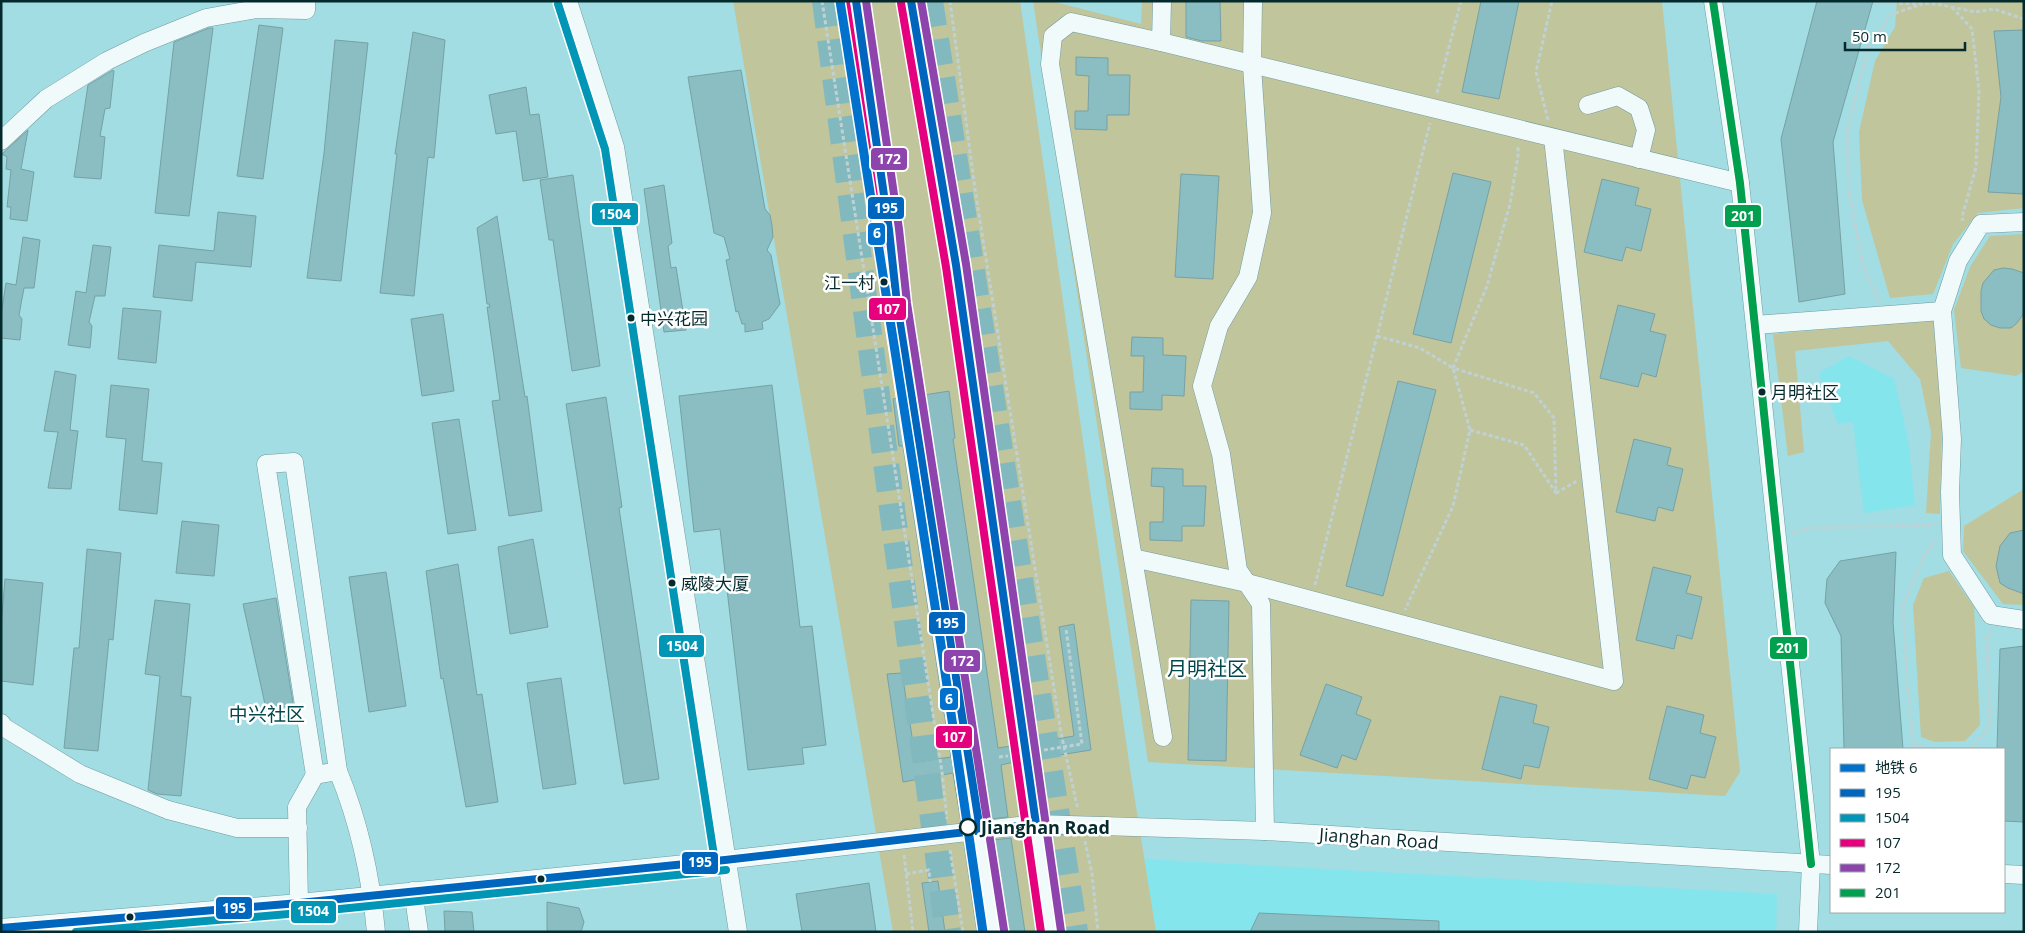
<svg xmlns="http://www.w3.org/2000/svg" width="2025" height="933" font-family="'Open Sans','Noto Sans SC',sans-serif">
  <rect width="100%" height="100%" fill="#a1dde2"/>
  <g fill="#85e5ed">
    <polygon points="1849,356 1894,379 1908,439 1915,505 1864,513 1853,422 1838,424 1819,373"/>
    <polygon points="1144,859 1777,894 1776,932 1156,932"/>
  </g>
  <g fill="#c0c59c">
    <polygon points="733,1 1020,1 1130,769 1156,932 893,932"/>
    <polygon points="1033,1 1051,1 1141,24 1142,1 1662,1 1740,772 1725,796 1148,762"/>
    <polygon points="1897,1 2024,1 2024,208 1978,213 1953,244 1933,294 1890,298 1862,200 1859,132 1875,61 1895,27"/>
    <polygon points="2024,234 2024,371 2016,376 1961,368 1954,310 1970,267 1990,236"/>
    <polygon points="1934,320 1942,426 1940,514 1926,513 1931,432 1920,379 1888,341 1795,351 1804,452 1788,456 1773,334"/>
    <polygon points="2024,489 2024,605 2003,604 1963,551 1964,526"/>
    <polygon points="1949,571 1974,607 1980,725 1965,741 1935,742 1921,737 1913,605 1924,578"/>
  </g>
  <g fill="#8abec2" stroke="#76a1a5">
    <polygon points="1186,1 1220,1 1221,41 1202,41 1186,37"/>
    <polygon points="1481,1 1519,1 1499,99 1462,92"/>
    <polygon points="1817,1 1873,1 1833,142 1845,294 1799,302 1781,139"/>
    <polygon points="259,25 283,28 263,179 237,176"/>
    <polygon points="209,28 213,28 189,216 155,213 174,42"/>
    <polygon points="2024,30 2024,194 1988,192 2001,97 1994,31"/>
    <polygon points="413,32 445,40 434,158 428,157 414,296 380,293 397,154 395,154"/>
    <polygon points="335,40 368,43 341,281 307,278 324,153"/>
    <polygon points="1076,57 1108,58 1108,75 1130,75 1129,115 1107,115 1107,130 1075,129 1075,111 1088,111 1089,76 1076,75"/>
    <polygon points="113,70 114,71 110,108 105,109 100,136 105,137 101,179 74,177 88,85"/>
    <polygon points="741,70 765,209 770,215 772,226 773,237 767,250 771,255 780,304 769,319 762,322 763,329 745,332 745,324 742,324 738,311 736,312 726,260 730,259 724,237 714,233 688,77"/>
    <polygon points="526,87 530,115 539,114 548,177 523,181 516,131 496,134 489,95"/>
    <polygon points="28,130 21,169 34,172 27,221 10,219 11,207 7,207 11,170 6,169 7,157 2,154"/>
    <polygon points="1453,173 1491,182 1451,343 1413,334"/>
    <polygon points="1181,174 1219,176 1213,279 1175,277"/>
    <polygon points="573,175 600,366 572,371 553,240 549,240 540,180"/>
    <polygon points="1602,179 1639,188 1635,205 1651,209 1641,251 1626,247 1622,261 1584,252"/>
    <polygon points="664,185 672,243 668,246 671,268 676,267 686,330 664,332 644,189"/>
    <polygon points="218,212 256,216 251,267 196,262 192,301 153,297 159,245 214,251"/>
    <polygon points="497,216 525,397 527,396 542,511 509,516 492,401 500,400 487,307 490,307 489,304 487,304 477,228"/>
    <polygon points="23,237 40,240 34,288 24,288 19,315 22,319 20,340 1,338 1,315 6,283 16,285"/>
    <polygon points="93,245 111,247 105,296 95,296 89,322 92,326 90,348 68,345 76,291 86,293"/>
    <polygon points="2003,268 2012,269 2024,273 2024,313 2017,323 2011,328 2000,328 1991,325 1984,319 1981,311 1981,291 1983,283 1994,270"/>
    <polygon points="1618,305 1655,314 1650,331 1666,335 1656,377 1642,373 1638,387 1600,378"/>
    <polygon points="123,308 161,311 156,363 118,359"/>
    <polygon points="443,314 454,391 422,396 411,319"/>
    <polygon points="1132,337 1163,338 1163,355 1186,356 1184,396 1162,395 1162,410 1130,409 1130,392 1143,392 1144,356 1131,356"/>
    <polygon points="55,371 76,375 70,430 78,431 71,489 48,488 58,432 44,431"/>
    <polygon points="1398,381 1436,390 1383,596 1346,586"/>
    <polygon points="111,385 149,389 142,461 162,463 157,514 119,510 126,439 106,437"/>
    <polygon points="772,385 800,627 812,626 826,745 802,748 804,764 748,770 720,529 694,532 679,396"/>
    <polygon points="949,391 955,438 953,439 998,748 1011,746 1014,762 1001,765 1008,817 990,819 924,395"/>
    <polygon points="606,397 622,507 619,508 659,779 624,784 566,404"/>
    <polygon points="898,398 964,822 961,822 953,773 903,782 887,674 902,673 916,762 951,757 903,446 899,446 893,399"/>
    <polygon points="459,419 476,530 448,534 432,423"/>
    <polygon points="1634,439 1671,448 1667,465 1683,469 1673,511 1658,507 1655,521 1616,512"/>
    <polygon points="1152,468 1183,469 1183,486 1206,486 1204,526 1182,526 1182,541 1150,540 1150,522 1163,522 1164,487 1151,486"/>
    <polygon points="182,521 219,525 214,576 176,573"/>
    <polygon points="2024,530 2024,594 2008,588 2000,583 1996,566 2000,546 2010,533"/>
    <polygon points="533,539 548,627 510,634 498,547"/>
    <polygon points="87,549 121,553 113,640 109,639 98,751 64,748 74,648 79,648"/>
    <polygon points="1896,552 1893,622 1903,749 1844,749 1841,636 1825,603 1827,579 1840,561"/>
    <polygon points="458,564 477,695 482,694 498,802 466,807 443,678 441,679 426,571"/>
    <polygon points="1653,567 1691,576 1686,593 1702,597 1692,639 1677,635 1674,649 1636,640"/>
    <polygon points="386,572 406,706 369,712 349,577"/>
    <polygon points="5,579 43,583 33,685 1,681 1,626"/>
    <polygon points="276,598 294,709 268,718 243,604"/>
    <polygon points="155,600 190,604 181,696 191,697 181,796 157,794 148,790 160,676 145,674"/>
    <polygon points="1191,600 1229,601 1226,761 1188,760"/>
    <polygon points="1074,624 1091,750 1040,758 1037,742 1074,736 1059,627"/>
    <polygon points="2024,646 2024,822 2004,821 2004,749 1997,749 2000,649"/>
    <polygon points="561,678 576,784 543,789 527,683"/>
    <polygon points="1326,684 1362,697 1356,714 1371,720 1356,760 1342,755 1337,768 1300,755"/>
    <polygon points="1500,696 1537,705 1533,723 1549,727 1539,768 1524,765 1521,779 1482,769"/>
    <polygon points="1667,706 1704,715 1700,733 1716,737 1705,778 1691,775 1687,789 1649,779"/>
    <polygon points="1011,838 1025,932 1007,932 993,840"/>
    <polygon points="964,843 967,843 981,932 977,932"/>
    <polygon points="938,881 945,932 929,932 922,883"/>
    <polygon points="869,883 876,932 802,932 796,894"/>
    <polygon points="547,902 579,908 584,922 581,932 547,932"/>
    <polygon points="444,911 472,912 474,932 445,932"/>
    <polygon points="1259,913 1439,921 1439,932 1250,932"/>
  </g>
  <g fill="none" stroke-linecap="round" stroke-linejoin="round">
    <g stroke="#82b9be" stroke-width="26" stroke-dasharray="26 13" stroke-linecap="butt">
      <polyline points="825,1 948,932"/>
      <polyline points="930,1 1075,932"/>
    </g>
    <defs>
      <g id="minor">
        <polyline points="568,1 615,147 738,932"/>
        <polyline points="1162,1 1161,42 1071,22 1053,36 1050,64 1163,737"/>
        <polyline points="1253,1 1252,66 1262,213 1248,277 1219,326 1202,386 1221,454 1238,570 1261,604 1265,831"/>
        <polyline points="1713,1 1740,183 1811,864 1808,932"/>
        <polyline points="1161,42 1740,183"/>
        <polyline points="1588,105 1618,96 1639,108 1646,130 1639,159"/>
        <polyline points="1,141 46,99 107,61 144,43 206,18 256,9 306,10 306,1"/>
        <polyline points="2024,222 1981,224 1958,261 1942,311 1952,439 1950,492 1952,555 1991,615 2024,620"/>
        <polyline points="1755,325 1942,311"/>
        <polyline points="1133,558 1247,583 1614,681 1553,138"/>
        <polyline points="1,723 5,728 80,774 168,810 237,828 298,828"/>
        <polyline points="315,775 266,464 294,462 338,771"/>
        <polyline points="2004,874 2024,875"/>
        <polyline points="413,891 419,932"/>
        <path d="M299 903 297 807 315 775 338 771C359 822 371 877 376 932"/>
        <polyline points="1,928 299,903 725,860 1036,824 1265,831 1831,865"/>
      </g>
      <g id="major">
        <polyline points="856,1 889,230 897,304 994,932"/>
        <polyline points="911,1 956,265 1051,932"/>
      </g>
    </defs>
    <use href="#minor" stroke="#709b9f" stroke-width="19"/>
    <use href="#major" stroke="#709b9f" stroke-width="24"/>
    <g stroke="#bfd1d3" stroke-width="3" stroke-dasharray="4 2.5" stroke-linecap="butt">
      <polyline points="822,1 942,772 947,819"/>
      <polyline points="950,1 975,189 1061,733 1078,810"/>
      <polyline points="1873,3 1937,4 1975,12 1994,9 2024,19"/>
      <polyline points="1952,7 1972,29 1979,91 1976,167 1962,217 1963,221"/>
      <polyline points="1437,93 1461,1"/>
      <polyline points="1548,120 1536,72 1552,1"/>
      <polyline points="1879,301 1863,266 1849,191 1847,131 1868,49 1890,15 1922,4"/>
      <polyline points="1377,336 1420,348 1453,368 1470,430 1453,506 1405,610"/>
      <polyline points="1470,430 1524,445 1556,493 1554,418 1534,393 1453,368 1487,286 1510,204 1518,156 1518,145"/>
      <polyline points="1556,493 1577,481"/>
      <polyline points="1792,533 1811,528 1935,525"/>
      <polyline points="1315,585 1430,123"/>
      <polyline points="1930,749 1913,745 1907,682 1903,606 1924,555 1936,542"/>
      <polyline points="1970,749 1990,727 1987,638 1992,631"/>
      <polyline points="1044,750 1082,744 1066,629"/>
      <polyline points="999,757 1008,756"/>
      <polyline points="1085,841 1092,874 1098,932"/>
      <polyline points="950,850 963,932"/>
      <polyline points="904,855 913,932"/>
      <polyline points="906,874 929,870 930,882"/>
    </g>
    <use href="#minor" stroke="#f1fafb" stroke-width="18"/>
    <use href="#major" stroke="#f1fafb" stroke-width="22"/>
    <defs>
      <g id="bus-1">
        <polyline points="856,1 889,230 897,304 980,830"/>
        <polyline points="1,928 299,903 725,860 1036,824 956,265 911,1"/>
      </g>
      <g id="bus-2">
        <polyline points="558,4 605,149 715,862"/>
        <polyline points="76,932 300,913 726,870"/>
      </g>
      <g id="bus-3">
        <polyline points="846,2 879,231 887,306 984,932"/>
        <polyline points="901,3 946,267 1041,932"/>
      </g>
      <g id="bus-4">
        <polyline points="866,1 899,229 907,303 1004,930"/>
        <polyline points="921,1 966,264 1061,931"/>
      </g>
      <polyline id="bus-5" points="1713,1 1740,183 1811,864"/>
    </defs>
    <use href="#bus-1" stroke="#fff" stroke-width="11"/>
    <use href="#bus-2" stroke="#fff" stroke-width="11"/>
    <use href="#bus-3" stroke="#fff" stroke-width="11"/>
    <use href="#bus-4" stroke="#fff" stroke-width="11"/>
    <use href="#bus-5" stroke="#fff" stroke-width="11"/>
    <use href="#bus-1" stroke="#0065bd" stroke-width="8"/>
    <use href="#bus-2" stroke="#0196b6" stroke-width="8"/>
    <use href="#bus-3" stroke="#e5007d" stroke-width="8"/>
    <use href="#bus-4" stroke="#8e44ad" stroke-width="8"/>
    <use href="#bus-5" stroke="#00a04f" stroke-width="8"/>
    <defs>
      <polyline id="metro-1" points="840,1 940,638 983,932"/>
    </defs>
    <use href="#metro-1" stroke="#fff" stroke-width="12"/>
    <use href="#metro-1" stroke="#0072ce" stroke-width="9"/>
  </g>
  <g fill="#052a2d" stroke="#fff" stroke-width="2">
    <circle cx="884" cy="282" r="4.5"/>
    <circle cx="631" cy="318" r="4.5"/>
    <circle cx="1762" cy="392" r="4.5"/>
    <circle cx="672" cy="583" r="4.5"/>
    <circle cx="541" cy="879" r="4.5"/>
    <circle cx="130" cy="917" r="4.5"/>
  </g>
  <circle fill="#fff" stroke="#052a2d" stroke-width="2.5" cx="968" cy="827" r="8"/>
  <g text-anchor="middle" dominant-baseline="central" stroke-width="5" stroke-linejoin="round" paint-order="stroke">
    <g font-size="17" fill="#052a2d" stroke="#fff" text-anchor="start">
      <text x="875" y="282" text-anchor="end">江一村</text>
      <text x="640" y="318">中兴花园</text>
      <text x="1771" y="392">月明社区</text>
      <text x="681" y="583">威陵大厦</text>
    </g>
    <g font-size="18" font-weight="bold" fill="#052a2d" stroke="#fff" text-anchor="start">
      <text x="981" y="827">Jianghan Road</text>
    </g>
    <g font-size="18" fill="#052a2d" stroke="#fff">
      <text transform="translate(1379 838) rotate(4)">Jianghan Road</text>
    </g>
    <g font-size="19" fill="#03484d" stroke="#fff">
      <text x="267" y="714">中兴社区</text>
    </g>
    <g font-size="20" fill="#03484d" stroke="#fff">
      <text x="1207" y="668">月明社区</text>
    </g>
  </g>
  <g stroke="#fff" stroke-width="2">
    <rect x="870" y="147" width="38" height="24" rx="5" fill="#8e44ad"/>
    <rect x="867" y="196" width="38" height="24" rx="5" fill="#0065bd"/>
    <rect x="591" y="202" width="48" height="24" rx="5" fill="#0196b6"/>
    <rect x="1724" y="204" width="38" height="24" rx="5" fill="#00a04f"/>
    <rect x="867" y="222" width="19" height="24" rx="5" fill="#0072ce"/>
    <rect x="868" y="297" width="39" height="24" rx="5" fill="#e5007d"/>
    <rect x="928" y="611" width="38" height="24" rx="5" fill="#0065bd"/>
    <rect x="658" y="634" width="47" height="24" rx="5" fill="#0196b6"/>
    <rect x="1769" y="636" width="39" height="24" rx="5" fill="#00a04f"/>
    <rect x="943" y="649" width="38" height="24" rx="5" fill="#8e44ad"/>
    <rect x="939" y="687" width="20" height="24" rx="5" fill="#0072ce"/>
    <rect x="935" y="725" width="38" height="24" rx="5" fill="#e5007d"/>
    <rect x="681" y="851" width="38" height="24" rx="5" fill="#0065bd"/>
    <rect x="215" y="896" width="38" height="24" rx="5" fill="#0065bd"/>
    <rect x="290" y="900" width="47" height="24" rx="5" fill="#0196b6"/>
  </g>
  <g font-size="14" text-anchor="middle" font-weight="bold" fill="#fff">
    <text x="889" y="164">172</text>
    <text x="886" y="213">195</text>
    <text x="615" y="219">1504</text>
    <text x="1743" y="221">201</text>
    <text x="877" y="238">6</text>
    <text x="888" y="314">107</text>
    <text x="947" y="628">195</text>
    <text x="682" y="651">1504</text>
    <text x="1788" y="653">201</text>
    <text x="962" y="666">172</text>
    <text x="949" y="704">6</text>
    <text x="954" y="742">107</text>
    <text x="700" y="867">195</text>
    <text x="234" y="913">195</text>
    <text x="313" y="916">1504</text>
  </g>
  <rect width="2025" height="933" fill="none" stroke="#052a2d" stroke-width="5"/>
  <rect x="1830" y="748" width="175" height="165" fill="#ffffff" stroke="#9baaab"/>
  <rect x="1840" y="764" width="25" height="8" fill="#0072ce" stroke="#9baaab"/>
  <text x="1875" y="773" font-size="15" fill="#052a2d">地铁 6</text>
  <rect x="1840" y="789" width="25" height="8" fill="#0065bd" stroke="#9baaab"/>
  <text x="1875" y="798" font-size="15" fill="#052a2d">195</text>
  <rect x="1840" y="814" width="25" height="8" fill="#0196b6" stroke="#9baaab"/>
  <text x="1875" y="823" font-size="15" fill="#052a2d">1504</text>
  <rect x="1840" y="839" width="25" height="8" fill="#e5007d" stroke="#9baaab"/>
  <text x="1875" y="848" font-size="15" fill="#052a2d">107</text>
  <rect x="1840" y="864" width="25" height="8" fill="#8e44ad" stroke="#9baaab"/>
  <text x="1875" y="873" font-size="15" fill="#052a2d">172</text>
  <rect x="1840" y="889" width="25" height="8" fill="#00a04f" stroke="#9baaab"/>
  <text x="1875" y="898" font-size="15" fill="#052a2d">201</text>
  <path d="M1845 42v8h120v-8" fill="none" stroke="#052a2d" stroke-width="2.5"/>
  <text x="1852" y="42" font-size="15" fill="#052a2d" stroke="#ffffff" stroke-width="4" paint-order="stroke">50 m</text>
</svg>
